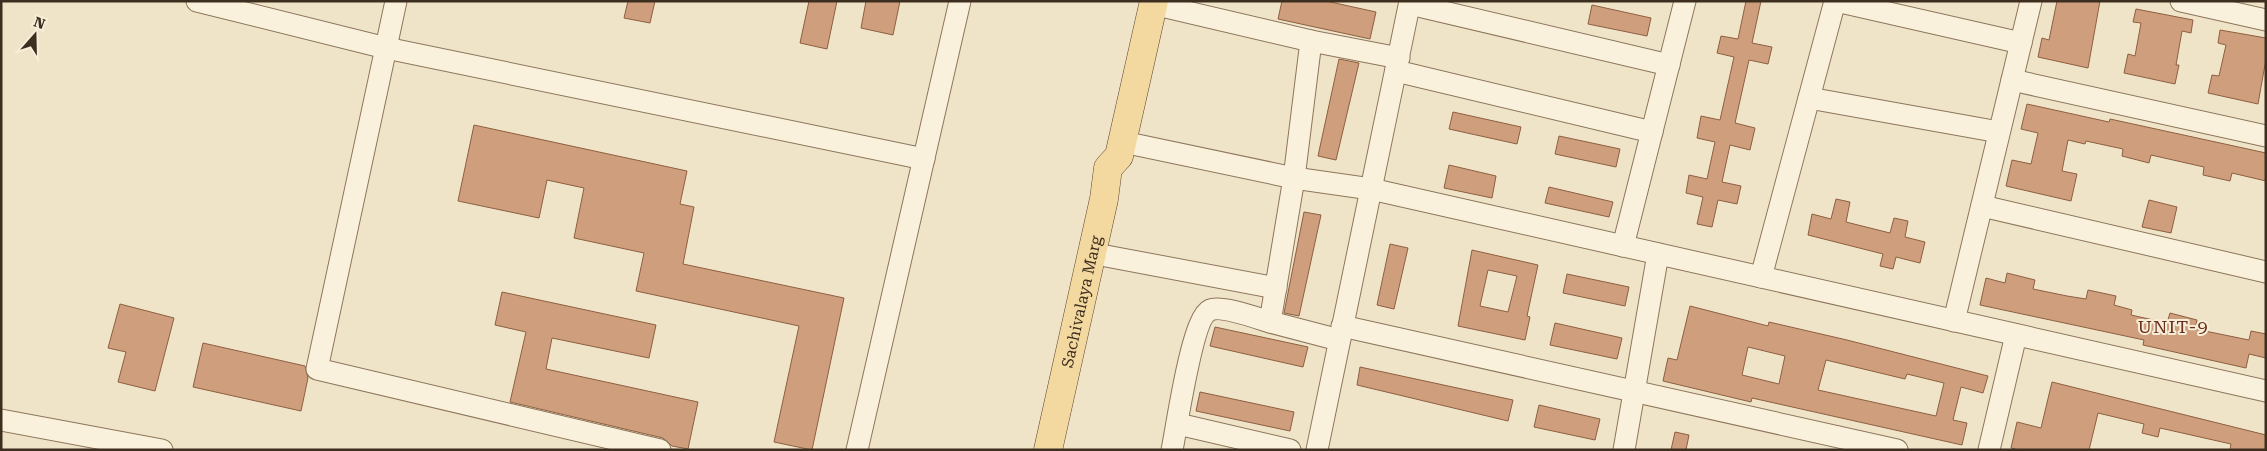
<svg xmlns="http://www.w3.org/2000/svg" width="2267" height="451" font-family="'Roboto Serif',serif">
  <rect width="100%" height="100%" fill="#f0e4c8"/>
  <g fill="#cf9f7d" stroke="#8d5f41" fill-rule="evenodd">
    <polygon points="628,1 655,1 650,23 624,18"/>
    <polygon points="809,1 837,1 827,49 800,43"/>
    <polygon points="866,1 900,1 893,35 861,28"/>
    <polygon points="1282,1 1326,1 1376,12 1370,39 1278,19"/>
    <polygon points="1746,1 1761,1 1752,43 1772,47 1768,64 1749,60 1735,123 1755,128 1750,150 1730,145 1722,182 1741,186 1737,204 1718,200 1712,227 1697,224 1703,197 1686,193 1689,175 1707,179 1715,142 1697,138 1701,116 1720,120 1734,57 1717,53 1721,36 1738,39"/>
    <polygon points="2057,1 2100,1 2088,68 2038,57 2042,38 2049,40"/>
    <polygon points="1592,5 1651,18 1647,36 1588,24"/>
    <polygon points="2136,9 2193,20 2191,33 2182,31 2176,65 2179,65 2175,84 2124,73 2128,54 2135,56 2141,23 2133,22"/>
    <polygon points="2220,30 2266,38 2266,59 2258,104 2208,93 2212,75 2219,76 2226,45 2218,43"/>
    <polygon points="1339,59 1359,63 1336,160 1318,156"/>
    <polygon points="2027,104 2109,122 2110,119 2266,153 2266,181 2232,173 2230,181 2203,175 2204,167 2151,155 2149,163 2122,156 2123,149 2086,141 2085,144 2068,140 2062,171 2077,174 2071,201 2006,186 2012,160 2031,164 2038,133 2021,129"/>
    <polygon points="1453,112 1521,127 1517,144 1449,129"/>
    <polygon points="474,125 687,171 680,204 694,207 683,264 844,298 812,450 774,442 799,326 636,291 644,253 574,238 584,188 547,180 539,218 458,201"/>
    <polygon points="1559,136 1620,149 1616,167 1555,154"/>
    <polygon points="1449,165 1496,176 1492,198 1444,188"/>
    <polygon points="1549,187 1613,202 1609,217 1545,203"/>
    <polygon points="1836,199 1850,202 1846,222 1890,233 1894,218 1908,221 1905,237 1925,242 1920,263 1896,257 1893,269 1880,266 1883,254 1808,235 1812,214 1831,219"/>
    <polygon points="2149,200 2177,207 2171,233 2142,227"/>
    <polygon points="1304,212 1321,215 1299,316 1284,313"/>
    <polygon points="1390,244 1408,248 1394,309 1377,305"/>
    <path d="M1472 250 1538 265 1527 316 1530 317 1525 340 1458 326ZM1488 270 1517 276 1508 312 1480 306Z"/>
    <polygon points="2007,273 2035,280 2033,289 2067,296 2086,299 2088,290 2116,296 2114,305 2132,310 2131,315 2167,323 2170,313 2197,320 2195,329 2249,340 2251,331 2266,334 2266,358 2249,354 2246,368 2143,345 2144,340 1980,305 1986,278 2005,283"/>
    <polygon points="1567,274 1629,287 1625,306 1563,293"/>
    <polygon points="502,292 656,325 649,358 552,338 546,369 698,402 688,449 672,446 663,438 510,402 526,332 495,325"/>
    <polygon points="120,304 174,318 155,391 118,382 126,352 108,348"/>
    <path d="M1690 306 1768 326 1769 322 1847 340 1988 376 1983 393 1961 387 1953 420 1967 423 1962 445 1752 398 1751 402 1663 381 1668 358 1677 360ZM1748 347 1785 356 1779 384 1742 375ZM1826 360 1905 379 1907 374 1944 383 1936 416 1818 390Z"/>
    <polygon points="1555,323 1622,338 1617,359 1550,345"/>
    <polygon points="1215,327 1308,347 1303,367 1210,346"/>
    <polygon points="203,343 305,366 308,378 301,411 193,387"/>
    <polygon points="1360,367 1513,400 1508,421 1357,385"/>
    <polygon points="2052,382 2266,435 2266,450 2230,450 2231,444 2160,428 2158,437 2142,433 2144,424 2098,413 2089,450 2019,450 2011,448 2017,422 2041,428"/>
    <polygon points="1200,392 1294,412 1290,431 1196,411"/>
    <polygon points="1539,405 1600,419 1595,440 1534,427"/>
    <polygon points="1675,432 1689,435 1686,450 1671,450"/>
  </g>
  <g fill="none" stroke-linecap="round" stroke-linejoin="round">
    <defs>
      <g id="minor">
        <polyline points="197,1 386,48 924,159"/>
        <polyline points="396,1 317,369 660,450"/>
        <polyline points="1836,1 2021,43"/>
        <polyline points="2181,1 2266,20"/>
        <polyline points="1153,4 1311,41 1399,58"/>
        <polyline points="1410,4 1669,65"/>
        <polyline points="1396,71 1652,132"/>
        <polyline points="2012,80 2266,136"/>
        <polyline points="1809,98 1999,132"/>
        <polyline points="1123,142 1294,178 1371,189 2266,391"/>
        <polyline points="1982,206 2266,272"/>
        <polyline points="1623,246 1685,1"/>
        <polyline points="1106,256 1276,288"/>
        <polyline points="1761,277 1835,1"/>
        <polyline points="1954,321 2031,1"/>
        <polyline points="1270,322 1339,340"/>
        <polyline points="1342,326 1897,450"/>
        <polyline points="1,420 162,450"/>
        <polyline points="1178,424 1290,450"/>
        <polyline points="857,450 960,1"/>
        <path d="M1172 450C1177 426 1192 318 1210 310 1221 305 1257 318 1270 322L1294 178 1311 41"/>
        <polyline points="1317,450 1410,1"/>
        <polyline points="1624,450 1658,254"/>
        <polyline points="1989,450 2016,335"/>
      </g>
      <g id="major">
        <path id="s1" d="M1048 450 1104 199 1108 168 1119 156 1154 1"/>
      </g>
    </defs>
    <use href="#minor" stroke="#8d765c" stroke-width="23"/>
    <use href="#major" stroke="#5b4430" stroke-width="29"/>
    <use href="#minor" stroke="#faf1dc" stroke-width="21"/>
    <use href="#major" stroke="#f3d9a0" stroke-width="28"/>
  </g>
  <g text-anchor="middle" dominant-baseline="central" stroke-width="4" stroke-linejoin="round" paint-order="stroke">
    <g font-size="16" fill="#3d2e20" stroke="#f7eed8">
      <text stroke="none"><textPath href="#s1" startOffset="152">Sachivalaya Marg</textPath></text>
    </g>
    <g font-size="18" letter-spacing="1" fill="#6b2e1e" stroke="#f7eed8">
      <text x="2173" y="326">UNIT-9</text>
    </g>
  </g>
  <rect width="2267" height="451" fill="none" stroke="#3d2e20" stroke-width="5"/>
  <g transform="translate(35 35) rotate(20)" stroke="#f7eed8" stroke-width="4" paint-order="stroke">
  <path d="M0-4L9 19L0 12L-9 19Z" fill="#3d2e20"/>
  <text y="-8" font-size="14" font-weight="bold" text-anchor="middle" fill="#3d2e20">N</text>
  </g>
</svg>
